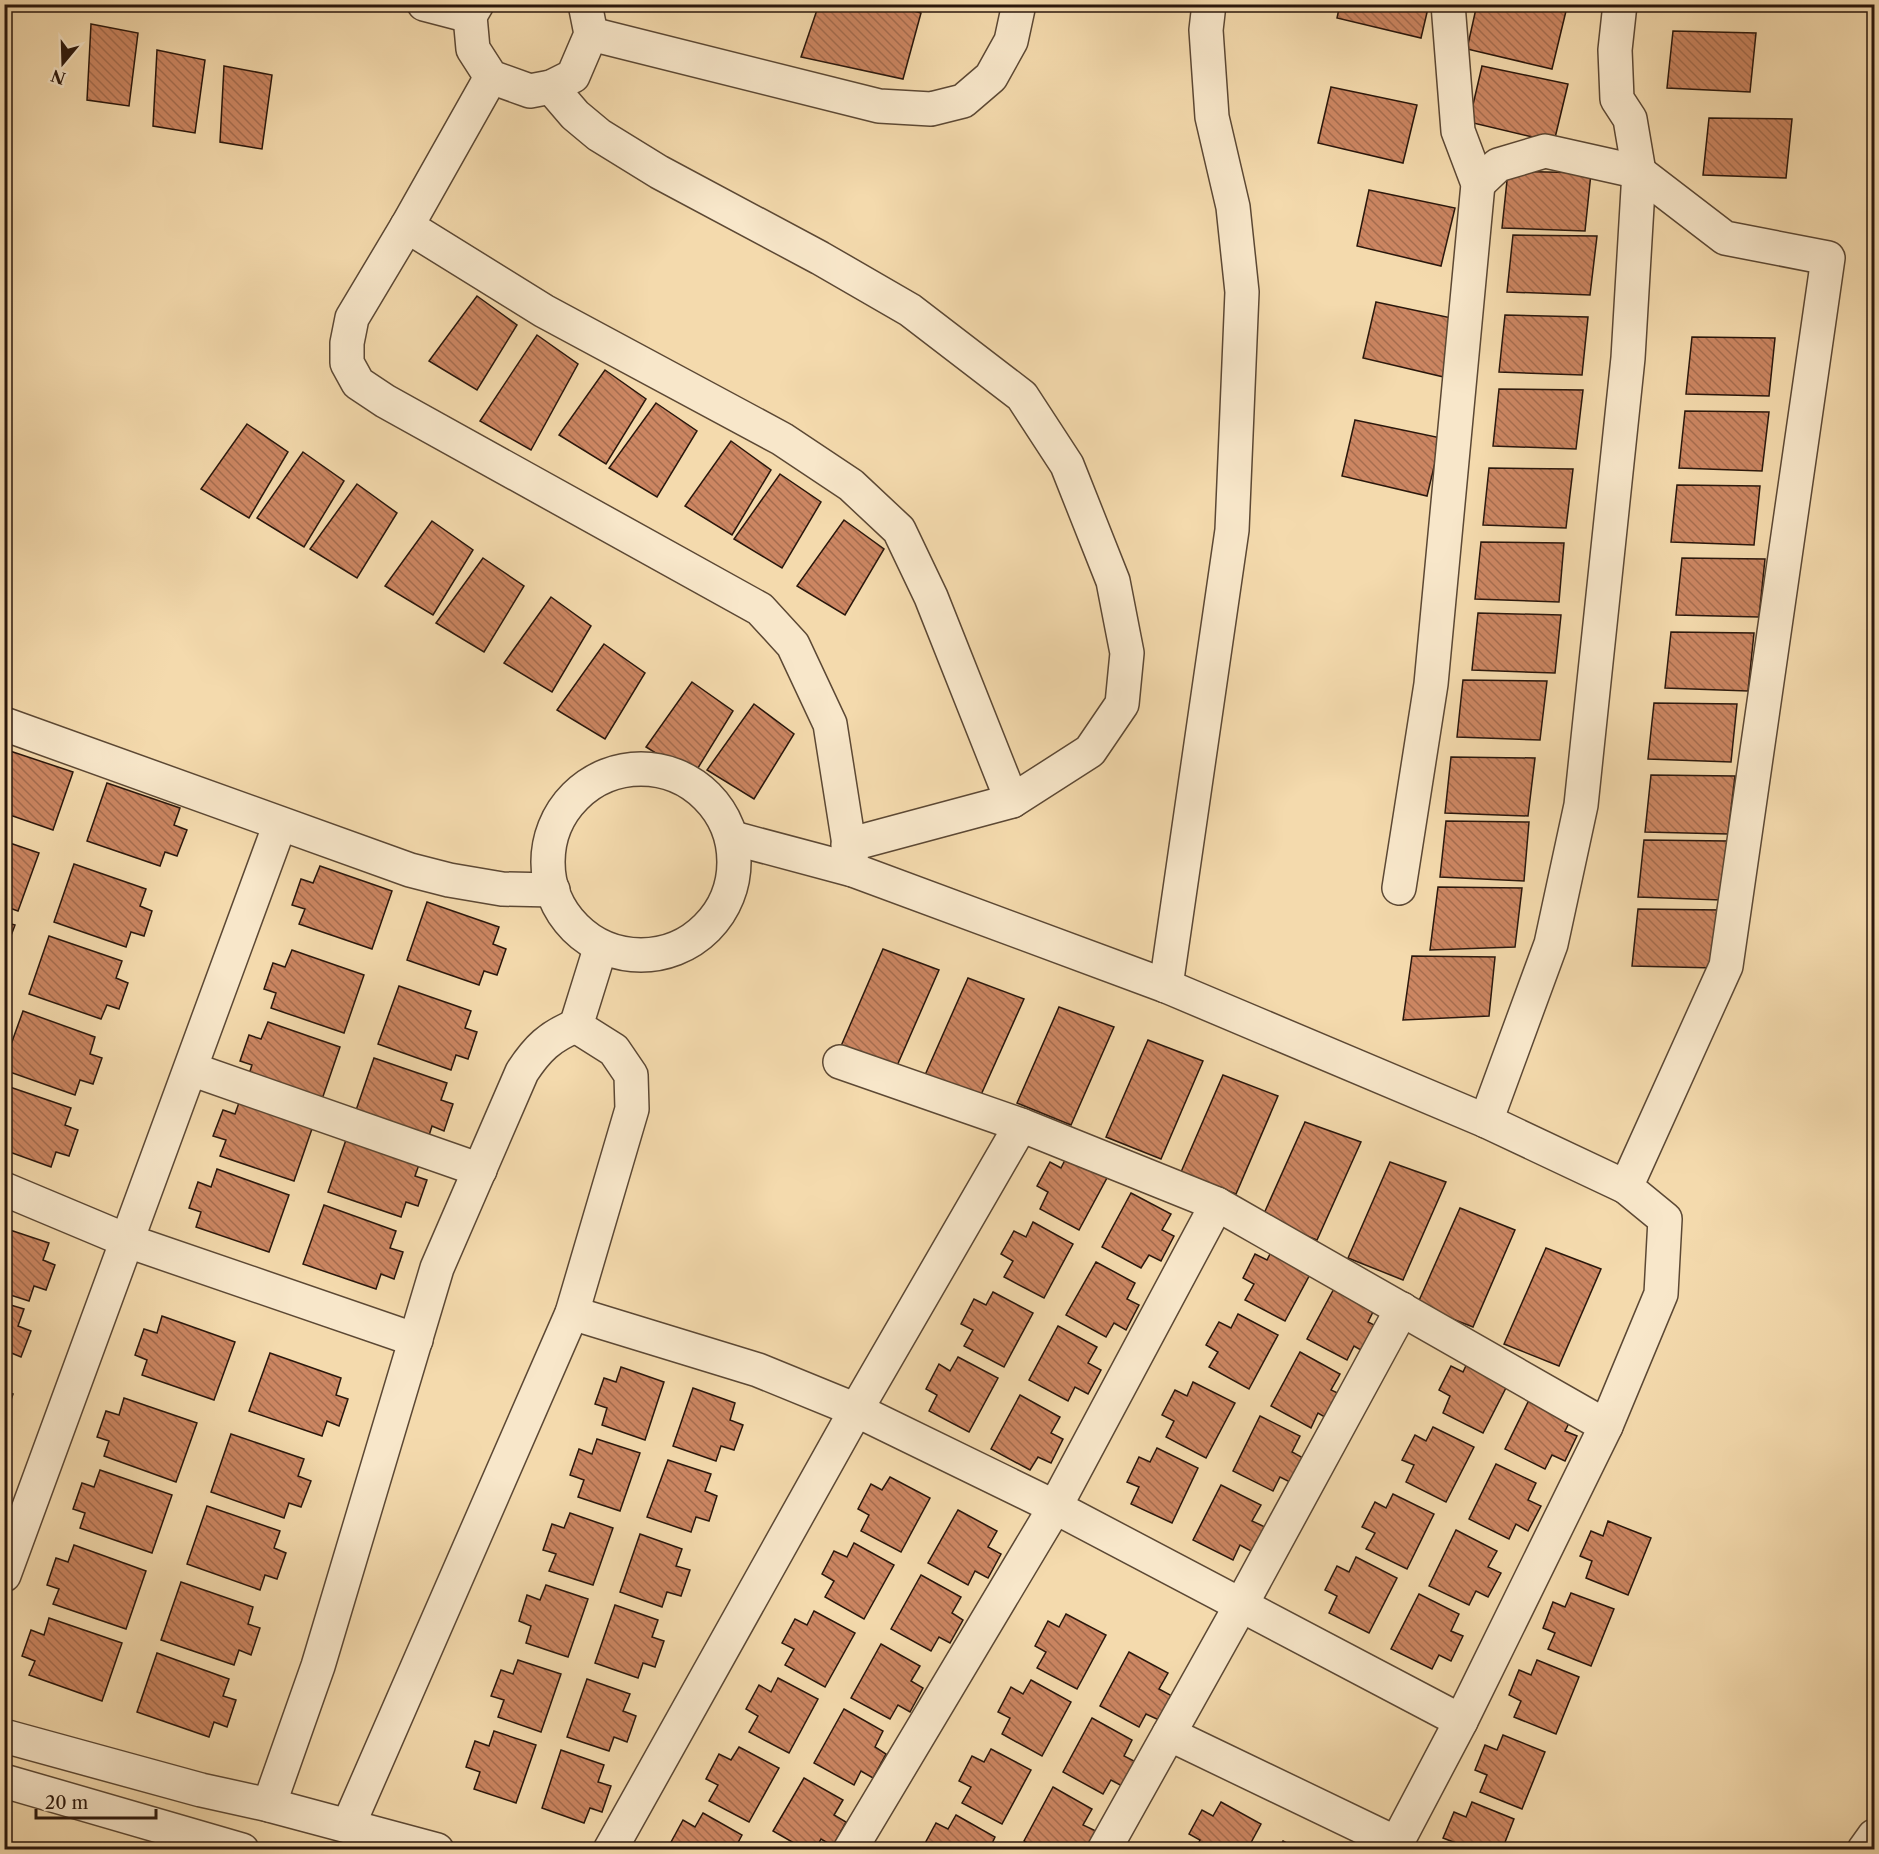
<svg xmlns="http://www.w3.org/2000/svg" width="1879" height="1854" font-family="'Libre Caslon Text',serif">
  <defs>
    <pattern id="building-back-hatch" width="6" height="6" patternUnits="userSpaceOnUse" patternTransform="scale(1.5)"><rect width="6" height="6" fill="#cc8662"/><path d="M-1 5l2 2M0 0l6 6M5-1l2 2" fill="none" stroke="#a66d4f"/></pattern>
  </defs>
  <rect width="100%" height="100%" fill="#f4daad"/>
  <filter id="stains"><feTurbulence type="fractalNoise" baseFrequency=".00333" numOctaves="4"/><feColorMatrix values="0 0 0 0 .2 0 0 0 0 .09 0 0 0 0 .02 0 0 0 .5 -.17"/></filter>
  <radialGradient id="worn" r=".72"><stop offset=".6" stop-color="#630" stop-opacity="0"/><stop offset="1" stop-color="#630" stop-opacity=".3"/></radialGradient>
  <g fill="url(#building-back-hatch)" stroke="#2a170c" stroke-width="1.5">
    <polygon points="819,4 889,4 921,13 903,79 801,57"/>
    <polygon points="1340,4 1429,4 1421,38 1337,18"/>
    <polygon points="1477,4 1536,4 1566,11 1552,69 1467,49"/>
    <polygon points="91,24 138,33 129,106 87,100"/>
    <polygon points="1673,31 1756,33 1750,92 1667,88"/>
    <polygon points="157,50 205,60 195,133 153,126"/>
    <polygon points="224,66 272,75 262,149 220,142"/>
    <polygon points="1482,66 1568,84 1554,142 1469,122"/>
    <polygon points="1331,87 1417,105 1403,163 1318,143"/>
    <polygon points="1709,118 1792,119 1786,178 1703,175"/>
    <polygon points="1508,171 1591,173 1585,231 1502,228"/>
    <polygon points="1369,190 1455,208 1441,266 1357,246"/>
    <polygon points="1513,235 1597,236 1590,295 1507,292"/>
    <polygon points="477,296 517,325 477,390 429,361"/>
    <polygon points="1376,302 1461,320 1448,378 1363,358"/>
    <polygon points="1505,315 1588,317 1582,375 1499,372"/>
    <polygon points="537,335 578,364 531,450 480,421"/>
    <polygon points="1692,337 1775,338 1769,396 1686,394"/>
    <polygon points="605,370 646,399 606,464 559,435"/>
    <polygon points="1499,389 1583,390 1576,449 1493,446"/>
    <polygon points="656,403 697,431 657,497 609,468"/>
    <polygon points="1685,411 1769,412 1762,471 1679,468"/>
    <polygon points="1355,420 1441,438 1427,496 1342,476"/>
    <polygon points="247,424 288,452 249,518 201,489"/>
    <polygon points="731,441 771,470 732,535 685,506"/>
    <polygon points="303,452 344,481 304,547 257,518"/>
    <polygon points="1489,468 1573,469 1566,528 1483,525"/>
    <polygon points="780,474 821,502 782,568 734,539"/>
    <polygon points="357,484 397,513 357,578 310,549"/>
    <polygon points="1677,485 1760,486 1754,545 1671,542"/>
    <polygon points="844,520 884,549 845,615 797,586"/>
    <polygon points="432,521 473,550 433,615 385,586"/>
    <polygon points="1481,542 1564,543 1559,602 1475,599"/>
    <polygon points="483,558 524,586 484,652 436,623"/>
    <polygon points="1682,558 1765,559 1759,617 1676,615"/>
    <polygon points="551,597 591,626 552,692 504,663"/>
    <polygon points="1478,613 1561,615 1555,673 1472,670"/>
    <polygon points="1671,632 1754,633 1748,691 1665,688"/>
    <polygon points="604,644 645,673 605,739 557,710"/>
    <polygon points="1463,680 1547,681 1540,740 1457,737"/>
    <polygon points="692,682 733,711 693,776 646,747"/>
    <polygon points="1654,703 1737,704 1731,762 1648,759"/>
    <polygon points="754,704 794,734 754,799 707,770"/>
    <polygon points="4,749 73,772 53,830 4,813"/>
    <polygon points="1451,757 1535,758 1528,816 1445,813"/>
    <polygon points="1651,775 1735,776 1728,834 1645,832"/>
    <polygon points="107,783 180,808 174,825 187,830 177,856 165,852 160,866 87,841"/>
    <polygon points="1446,821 1529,822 1524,881 1440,877"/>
    <polygon points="1644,840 1728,841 1721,900 1638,897"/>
    <polygon points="4,841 39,853 18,911 4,906"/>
    <polygon points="74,864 146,889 140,906 152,911 144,936 131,932 126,947 54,922"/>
    <polygon points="320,866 392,891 372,949 299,924 305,909 292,905 301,879 313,883"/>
    <polygon points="1438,887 1522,888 1515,947 1430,950"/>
    <polygon points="427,902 499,927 493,944 506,949 497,975 484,971 479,985 407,960"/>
    <polygon points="1638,909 1722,910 1715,968 1632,966"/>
    <polygon points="4,922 15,925 4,954"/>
    <polygon points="49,936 122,961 116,978 128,983 119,1009 107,1005 101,1019 29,994"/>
    <polygon points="883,949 939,970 896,1068 841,1046"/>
    <polygon points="292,950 364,975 344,1033 271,1008 276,993 264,989 273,963 285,967"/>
    <polygon points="1412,956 1495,957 1489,1016 1403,1020"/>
    <polygon points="968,978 1024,999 980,1097 925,1075"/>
    <polygon points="399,986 471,1011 465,1028 477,1032 468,1059 456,1055 451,1070 378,1044"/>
    <polygon points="1059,1007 1114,1027 1071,1125 1017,1103"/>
    <polygon points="23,1011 95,1037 90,1054 102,1058 93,1084 80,1080 75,1095 4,1070 4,1064"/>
    <polygon points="268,1022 340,1047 320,1105 247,1080 252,1065 240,1061 249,1035 261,1039"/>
    <polygon points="1148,1040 1203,1061 1161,1159 1106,1137"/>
    <polygon points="374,1058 447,1083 441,1100 453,1104 444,1131 432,1126 427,1142 354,1116"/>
    <polygon points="1223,1075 1278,1096 1236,1194 1181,1172"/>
    <polygon points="4,1085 71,1108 65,1125 78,1130 69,1156 56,1152 51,1167 4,1150"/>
    <polygon points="241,1097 314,1123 294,1181 220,1156 226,1140 213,1136 223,1110 235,1114"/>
    <polygon points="1305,1122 1361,1142 1317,1240 1262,1218"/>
    <polygon points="348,1134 421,1159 415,1176 427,1180 418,1206 406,1202 401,1217 328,1192"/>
    <polygon points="1068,1154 1108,1176 1079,1230 1040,1209 1048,1192 1037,1186 1050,1162 1061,1168"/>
    <polygon points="1390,1162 1446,1182 1403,1280 1348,1258"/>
    <polygon points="217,1169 289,1195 269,1252 196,1227 201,1212 189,1208 198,1182 211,1187"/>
    <polygon points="1131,1193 1171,1214 1162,1230 1174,1236 1161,1261 1149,1255 1141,1268 1102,1247"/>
    <polygon points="324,1205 396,1231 390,1248 403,1252 394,1279 381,1274 376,1289 303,1264"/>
    <polygon points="1460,1208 1515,1230 1473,1327 1417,1305"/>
    <polygon points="1033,1222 1073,1244 1044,1298 1004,1277 1013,1261 1001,1254 1014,1231 1026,1237"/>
    <polygon points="4,1228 49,1243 43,1260 55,1265 46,1290 34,1286 29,1301 4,1293"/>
    <polygon points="1274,1246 1314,1267 1285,1321 1245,1300 1254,1284 1243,1278 1255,1254 1267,1260"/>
    <polygon points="1546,1248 1601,1269 1559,1366 1504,1344"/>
    <polygon points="1096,1262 1135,1283 1127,1299 1139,1305 1126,1330 1114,1323 1106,1337 1066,1315"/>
    <polygon points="1336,1285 1376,1306 1368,1322 1380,1328 1366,1353 1354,1346 1347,1360 1307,1339"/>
    <polygon points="993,1292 1033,1313 1004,1367 964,1346 973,1330 961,1324 974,1299 986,1305"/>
    <polygon points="4,1303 24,1309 18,1326 31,1331 21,1357 9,1352 4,1365"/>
    <polygon points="1238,1314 1278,1335 1249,1389 1209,1367 1218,1352 1206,1345 1219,1322 1231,1328"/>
    <polygon points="162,1316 235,1342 214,1400 142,1375 147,1360 135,1355 144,1329 157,1333"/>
    <polygon points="1058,1326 1097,1347 1088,1363 1101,1370 1088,1394 1075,1387 1068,1401 1029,1380"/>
    <polygon points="1300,1352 1340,1374 1331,1390 1344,1396 1330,1420 1318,1413 1311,1428 1271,1406"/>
    <polygon points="270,1353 341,1378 336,1395 348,1399 339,1426 327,1421 322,1436 249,1411"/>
    <polygon points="958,1357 998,1378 969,1432 929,1411 937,1395 926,1389 939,1364 950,1371"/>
    <polygon points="1470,1357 1511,1378 1483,1433 1443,1413 1450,1396 1439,1390 1451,1366 1463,1372"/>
    <polygon points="621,1367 664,1382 645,1440 602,1425 607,1408 595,1404 604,1378 616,1382"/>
    <polygon points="1193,1382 1235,1403 1206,1458 1166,1437 1174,1421 1162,1415 1175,1390 1187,1396"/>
    <polygon points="693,1388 735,1403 730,1420 743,1425 734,1450 721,1446 716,1461 673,1446"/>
    <polygon points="4,1391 13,1394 4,1420"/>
    <polygon points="1532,1394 1573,1415 1565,1431 1577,1436 1565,1461 1552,1455 1545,1469 1505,1449"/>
    <polygon points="1020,1395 1060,1417 1051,1433 1063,1439 1051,1463 1038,1457 1030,1470 991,1449"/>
    <polygon points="124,1398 197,1423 176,1482 104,1456 109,1441 97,1437 106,1411 119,1415"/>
    <polygon points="1260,1416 1300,1436 1292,1452 1305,1459 1292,1483 1280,1477 1273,1491 1233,1471"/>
    <polygon points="1433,1427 1474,1447 1446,1502 1406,1482 1414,1465 1402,1460 1415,1435 1426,1441"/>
    <polygon points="231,1434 304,1459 298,1476 311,1481 301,1507 289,1503 284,1518 211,1492"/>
    <polygon points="597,1439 640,1453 620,1511 578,1497 584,1480 570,1475 579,1449 592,1454"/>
    <polygon points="1157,1448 1198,1468 1172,1523 1131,1504 1139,1487 1127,1482 1139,1457 1150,1462"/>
    <polygon points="668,1460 711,1474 705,1491 717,1496 709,1521 696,1517 691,1532 647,1517"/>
    <polygon points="1496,1464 1536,1483 1528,1500 1541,1506 1528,1531 1516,1524 1509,1539 1469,1519"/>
    <polygon points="100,1470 172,1495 152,1553 80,1528 85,1513 73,1509 82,1483 94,1487"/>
    <polygon points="890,1477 930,1498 901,1552 861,1531 869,1515 858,1509 871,1484 882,1490"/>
    <polygon points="1221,1485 1261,1505 1252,1521 1265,1527 1253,1552 1240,1545 1233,1560 1193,1540"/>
    <polygon points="1393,1494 1434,1514 1407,1569 1366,1549 1375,1533 1362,1527 1375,1502 1386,1508"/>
    <polygon points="207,1506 280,1531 274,1548 286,1553 277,1579 265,1575 260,1590 187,1564"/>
    <polygon points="958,1510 997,1531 988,1547 1001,1554 988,1578 975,1571 968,1585 928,1563"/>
    <polygon points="570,1513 613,1528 593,1585 549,1571 556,1554 543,1550 552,1524 564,1528"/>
    <polygon points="1608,1521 1651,1538 1628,1595 1586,1578 1592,1561 1580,1556 1591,1531 1603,1536"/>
    <polygon points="1456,1530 1497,1551 1488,1567 1501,1573 1488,1597 1476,1591 1469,1605 1429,1586"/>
    <polygon points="640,1534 682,1549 676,1566 690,1570 681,1596 667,1592 662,1607 620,1592"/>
    <polygon points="854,1543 894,1565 864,1619 825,1597 834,1581 822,1574 834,1551 847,1557"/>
    <polygon points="74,1545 146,1571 126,1629 53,1604 59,1589 47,1585 56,1558 68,1562"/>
    <polygon points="1356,1557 1397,1578 1369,1633 1329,1613 1337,1596 1325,1590 1337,1566 1349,1572"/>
    <polygon points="921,1575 961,1597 952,1613 963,1620 950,1643 939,1637 931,1651 891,1629"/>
    <polygon points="181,1582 253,1607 248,1624 260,1628 251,1655 239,1650 234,1665 161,1640"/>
    <polygon points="546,1585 588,1599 568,1657 526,1643 531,1626 519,1621 527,1595 540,1600"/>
    <polygon points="1571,1593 1614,1609 1591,1666 1548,1649 1555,1633 1543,1628 1553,1602 1565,1607"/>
    <polygon points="1419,1594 1459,1614 1451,1631 1463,1636 1451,1661 1439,1655 1432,1669 1391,1649"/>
    <polygon points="615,1605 658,1620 652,1637 664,1641 655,1667 643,1663 638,1678 595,1663"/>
    <polygon points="814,1611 855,1633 825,1687 785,1665 794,1649 782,1643 795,1619 807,1625"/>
    <polygon points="1066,1614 1106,1635 1077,1689 1037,1668 1046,1652 1035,1646 1048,1621 1059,1627"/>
    <polygon points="49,1618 122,1643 102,1701 29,1675 35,1661 22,1656 31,1630 44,1635"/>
    <polygon points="881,1644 920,1666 911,1681 923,1688 910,1712 898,1705 890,1719 851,1698"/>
    <polygon points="1129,1652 1168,1673 1159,1689 1172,1696 1159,1720 1146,1714 1139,1727 1100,1706"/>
    <polygon points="157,1653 229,1679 223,1696 236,1700 227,1727 214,1722 209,1737 137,1712"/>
    <polygon points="518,1660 561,1674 541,1732 498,1717 504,1700 491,1696 501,1670 513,1674"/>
    <polygon points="1537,1660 1579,1677 1556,1734 1514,1717 1521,1701 1509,1695 1519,1670 1531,1675"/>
    <polygon points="778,1678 818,1699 789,1753 749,1732 758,1716 746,1709 759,1685 771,1692"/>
    <polygon points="587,1679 630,1694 623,1711 636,1716 627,1742 614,1737 609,1751 567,1737"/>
    <polygon points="1031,1680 1071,1702 1042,1756 1002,1734 1010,1718 998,1712 1011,1687 1023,1694"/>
    <polygon points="844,1709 883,1731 875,1747 886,1754 873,1778 861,1771 854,1785 814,1763"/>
    <polygon points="1092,1718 1132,1740 1124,1756 1136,1762 1122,1786 1111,1780 1103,1794 1063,1772"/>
    <polygon points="494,1731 536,1745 516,1803 474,1789 480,1772 466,1767 475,1741 489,1746"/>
    <polygon points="1503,1735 1545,1752 1522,1809 1480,1792 1487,1775 1475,1770 1485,1745 1497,1750"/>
    <polygon points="739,1747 779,1768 749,1822 709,1801 718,1785 706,1779 719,1754 731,1760"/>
    <polygon points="991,1749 1031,1770 1002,1824 962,1803 971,1787 959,1781 972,1756 984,1762"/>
    <polygon points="561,1750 604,1765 598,1782 611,1786 602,1812 590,1808 584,1823 542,1808"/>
    <polygon points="804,1778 843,1800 834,1815 846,1822 833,1846 821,1839 815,1850 806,1850 773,1831"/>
    <polygon points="1053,1787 1092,1809 1083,1825 1096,1831 1086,1850 1039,1850 1024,1841"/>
    <polygon points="1221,1802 1261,1824 1247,1850 1195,1850 1200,1840 1189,1834 1202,1810 1213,1816"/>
    <polygon points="1472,1802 1514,1819 1502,1850 1453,1850 1456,1843 1443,1838 1454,1812 1466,1817"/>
    <polygon points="703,1813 742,1835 734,1850 679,1850 670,1844 683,1820 695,1827"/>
    <polygon points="956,1815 995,1837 989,1850 928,1850 923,1847 936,1823 948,1829"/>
    <polygon points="1283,1841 1299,1850 1278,1850"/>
    <polygon points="766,1843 777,1850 763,1850"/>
  </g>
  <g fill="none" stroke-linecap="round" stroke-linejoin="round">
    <defs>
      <g id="minor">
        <polyline points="424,4 470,16"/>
        <polyline points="477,4 470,16 473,49 491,77 530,91 551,87 573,76 591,34 585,4"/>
        <polyline points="591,34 879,106 931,109 963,101 991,77 1011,41 1019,4"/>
        <polyline points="491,77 407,226 352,318 347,343 347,363 358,383 385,401 760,609 793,645 830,724 853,870"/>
        <polyline points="551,87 575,115 599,135 659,172 820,258 910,310 1022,396 1067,465 1113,581 1127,653 1122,704 1090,751 1012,801 848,845"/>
        <polyline points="1478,184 1498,165 1545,151 1639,172 1725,238 1828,258 1726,966 1626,1187 1665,1219 1661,1294 1606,1426"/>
        <polyline points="407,226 544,311 782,439 851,485 899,530 931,597 1012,801"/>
        <polyline points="4,724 410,870 449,880 502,889 553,890"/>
        <circle cx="641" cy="862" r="93"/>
        <polyline points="733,838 853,870 1166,986 1486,1121 1626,1187"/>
        <polyline points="1399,888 1431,684 1478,184 1458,131 1448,4"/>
        <polyline points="1166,986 1232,530 1242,292 1233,207 1212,117 1206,30 1209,4"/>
        <polyline points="840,1062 1021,1125 1217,1204 1606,1426 1461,1721 1393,1850"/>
        <polyline points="191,1069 480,1170"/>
        <polyline points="1486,1121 1551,944 1581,805 1628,358 1639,172 1630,119 1617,99 1615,50 1620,4"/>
        <polyline points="4,1189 128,1241 416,1340"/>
        <polyline points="572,1313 758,1370 856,1410 1055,1507 1461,1721"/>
        <polyline points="4,1575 280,824"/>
        <polyline points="1169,1734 1396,1843"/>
        <polyline points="4,1736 201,1790 269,1805 437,1850"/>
        <polyline points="4,1781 242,1850"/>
        <path d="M269 1805 318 1666 437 1268 522 1072C537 1049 550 1036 576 1026"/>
        <polyline points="348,1826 572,1313 632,1109 631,1075 614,1050 576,1026 600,949"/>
        <polyline points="610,1850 856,1410 1021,1125"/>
        <polyline points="850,1850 1055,1507 1217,1204"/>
        <polyline points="1104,1850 1241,1605 1402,1309"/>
        <polyline points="1864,1850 1874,1836"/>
      </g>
    </defs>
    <use href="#minor" stroke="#5c4834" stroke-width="36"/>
    <use href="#minor" stroke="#f8e7ca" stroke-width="33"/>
  </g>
  <rect width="1879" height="1854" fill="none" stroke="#f4daad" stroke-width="24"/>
  <rect x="6" y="6" width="1867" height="1842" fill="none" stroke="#2a170c" stroke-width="3"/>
  <rect x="12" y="12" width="1855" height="1830" fill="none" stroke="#2a170c" stroke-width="1.5"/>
  <g transform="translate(63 63) rotate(199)" stroke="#f8e7ca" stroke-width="4.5" paint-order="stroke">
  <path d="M0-4.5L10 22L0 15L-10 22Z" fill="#2a170c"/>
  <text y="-9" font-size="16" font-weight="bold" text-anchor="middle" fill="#2a170c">N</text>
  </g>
  <path d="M36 1809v9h120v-9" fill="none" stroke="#2a170c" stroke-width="3"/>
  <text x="45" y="1809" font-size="18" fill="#2a170c" stroke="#f8e7ca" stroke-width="4.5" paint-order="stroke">20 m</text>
  <rect width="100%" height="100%" filter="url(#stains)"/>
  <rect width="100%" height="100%" fill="url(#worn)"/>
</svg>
